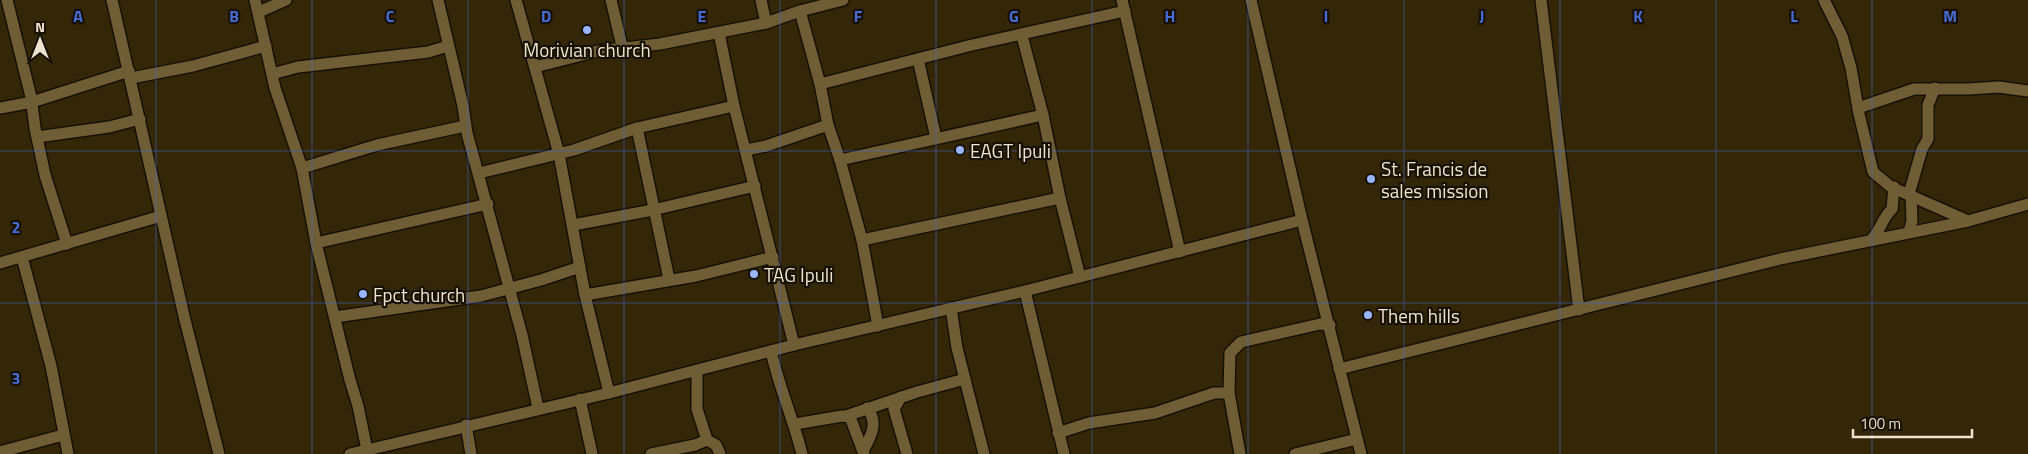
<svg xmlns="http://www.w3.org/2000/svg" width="2028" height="454" font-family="'Titillium Web',sans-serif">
  <rect width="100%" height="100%" fill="#342708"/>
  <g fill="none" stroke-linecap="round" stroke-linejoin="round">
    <defs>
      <g id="minor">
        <polyline points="7,0 31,97 35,128 45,175 67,244"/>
        <polyline points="112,0 184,316 219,454"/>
        <polyline points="255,0 275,88 302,168 316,243 350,380 358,406 367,450"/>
        <polyline points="438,0 463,106 467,133 522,335 538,408"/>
        <polyline points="516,0 559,154 585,295 609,393"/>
        <polyline points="611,0 622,46"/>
        <polyline points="761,0 766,23"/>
        <polyline points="1122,0 1180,252"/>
        <polyline points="1251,0 1302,220 1361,454"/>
        <polyline points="1541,0 1579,310"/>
        <polyline points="1824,0 1842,36 1851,68 1859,114 1873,172 1891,187 1968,221"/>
        <polyline points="800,11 843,0"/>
        <polyline points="259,12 286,0"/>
        <polyline points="719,33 734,106 794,345"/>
        <polyline points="1022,36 1043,115 1060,198 1080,277"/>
        <polyline points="918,59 936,138"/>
        <polyline points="535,67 598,51 660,44 766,23 800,11 820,84 828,125 840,160 862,240 878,326"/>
        <polyline points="272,74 298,67 428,52 448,46"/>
        <polyline points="131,78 193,66 266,46"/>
        <polyline points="820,84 972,45 1125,11"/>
        <polyline points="0,108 32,102 129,71"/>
        <polyline points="1858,108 1914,89 1968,89 1999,87 2028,91"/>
        <polyline points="637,128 669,279"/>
        <polyline points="37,137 109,127 140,119"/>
        <polyline points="746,150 766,146 828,125"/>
        <polyline points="840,160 1043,115"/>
        <polyline points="302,168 377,145 465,126"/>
        <polyline points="479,173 574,150 637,128 734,106"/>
        <polyline points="1909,194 1922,149 1928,139 1928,105 1935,88"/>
        <polyline points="573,225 653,210 755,186"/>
        <polyline points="1909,232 1912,221 1911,195"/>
        <path d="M1872 239C1881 230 1882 218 1892 209L1894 187"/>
        <polyline points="862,240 1060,198"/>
        <polyline points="316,243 488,204"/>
        <polyline points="22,257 51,366 68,454"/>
        <polyline points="0,263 161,216"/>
        <polyline points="1025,291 1064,454"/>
        <polyline points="585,295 696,276 773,257"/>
        <polyline points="951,308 957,348 984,454"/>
        <polyline points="335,317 481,296 541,280 580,267"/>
        <path d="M771 351C779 387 793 418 802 454"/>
        <polyline points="1339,369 1780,259 1968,221 2028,204"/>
        <polyline points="697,371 697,409 707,440 716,445 720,454"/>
        <polyline points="901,397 894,409 907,454"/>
        <polyline points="580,399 592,454"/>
        <polyline points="846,416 917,392 965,379"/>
        <polyline points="795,424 842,416 850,417 864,454"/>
        <polyline points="466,425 471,454"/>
        <polyline points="1058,433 1089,423 1155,413 1214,393 1229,393"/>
        <path d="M863 451C871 436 879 423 867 408"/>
        <polyline points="0,452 63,435"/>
        <polyline points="350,454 609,393 794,345 1025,291 1302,220"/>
        <polyline points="651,454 695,445 707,440"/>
        <polyline points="1240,454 1229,393 1230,353 1241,342 1320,324 1330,325"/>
        <polyline points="1295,454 1357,439"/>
      </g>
    </defs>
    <use href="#minor" stroke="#191100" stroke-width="14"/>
    <use href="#minor" stroke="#6e5d35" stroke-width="11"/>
  </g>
  <path fill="none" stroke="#476cd6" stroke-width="1" stroke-opacity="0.55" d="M156 0V454M312 0V454M468 0V454M624 0V454M780 0V454M936 0V454M1092 0V454M1248 0V454M1404 0V454M1560 0V454M1716 0V454M1872 0V454M0 151H2028M0 303H2028"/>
  <g fill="#99b5fd" stroke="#181103" stroke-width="2">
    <circle cx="587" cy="30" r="5"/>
    <circle cx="960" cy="150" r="5"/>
    <circle cx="1371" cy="179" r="5"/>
    <circle cx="754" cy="274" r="5"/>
    <circle cx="363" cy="294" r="5"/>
    <circle cx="1368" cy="315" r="5"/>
  </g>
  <g text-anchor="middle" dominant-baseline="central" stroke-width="4.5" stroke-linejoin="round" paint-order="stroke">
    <g font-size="19" fill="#ede3ce" stroke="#181103" text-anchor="start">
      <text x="587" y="49" text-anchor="middle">Morivian church</text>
      <text x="970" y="150">EAGT Ipuli</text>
      <text x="1381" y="168">St. Francis de<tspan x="1381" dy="22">sales mission</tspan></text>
      <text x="764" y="274">TAG Ipuli</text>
      <text x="373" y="294">Fpct church</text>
      <text x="1378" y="315">Them hills</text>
    </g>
  </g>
  <g font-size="16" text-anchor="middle" font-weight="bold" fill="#476cd6" stroke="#181103" stroke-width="4.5" stroke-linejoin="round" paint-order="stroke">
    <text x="78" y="22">A</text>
    <text x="234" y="22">B</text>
    <text x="390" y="22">C</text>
    <text x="546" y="22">D</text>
    <text x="702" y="22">E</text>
    <text x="858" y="22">F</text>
    <text x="1014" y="22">G</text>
    <text x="1170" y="22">H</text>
    <text x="1326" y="22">I</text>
    <text x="1482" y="22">J</text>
    <text x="1638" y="22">K</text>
    <text x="1794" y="22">L</text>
    <text x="1950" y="22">M</text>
    <text x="16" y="233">2</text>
    <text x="16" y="384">3</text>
  </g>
  <g transform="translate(40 40)" stroke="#181103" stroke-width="4" paint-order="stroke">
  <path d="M0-4L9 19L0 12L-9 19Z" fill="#ede3ce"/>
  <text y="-8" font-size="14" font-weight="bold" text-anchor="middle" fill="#ede3ce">N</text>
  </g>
  <path d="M1853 429v8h119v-8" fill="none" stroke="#ede3ce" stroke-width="2.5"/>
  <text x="1860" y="429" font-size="15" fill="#ede3ce" stroke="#181103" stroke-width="4" paint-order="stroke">100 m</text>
</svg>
